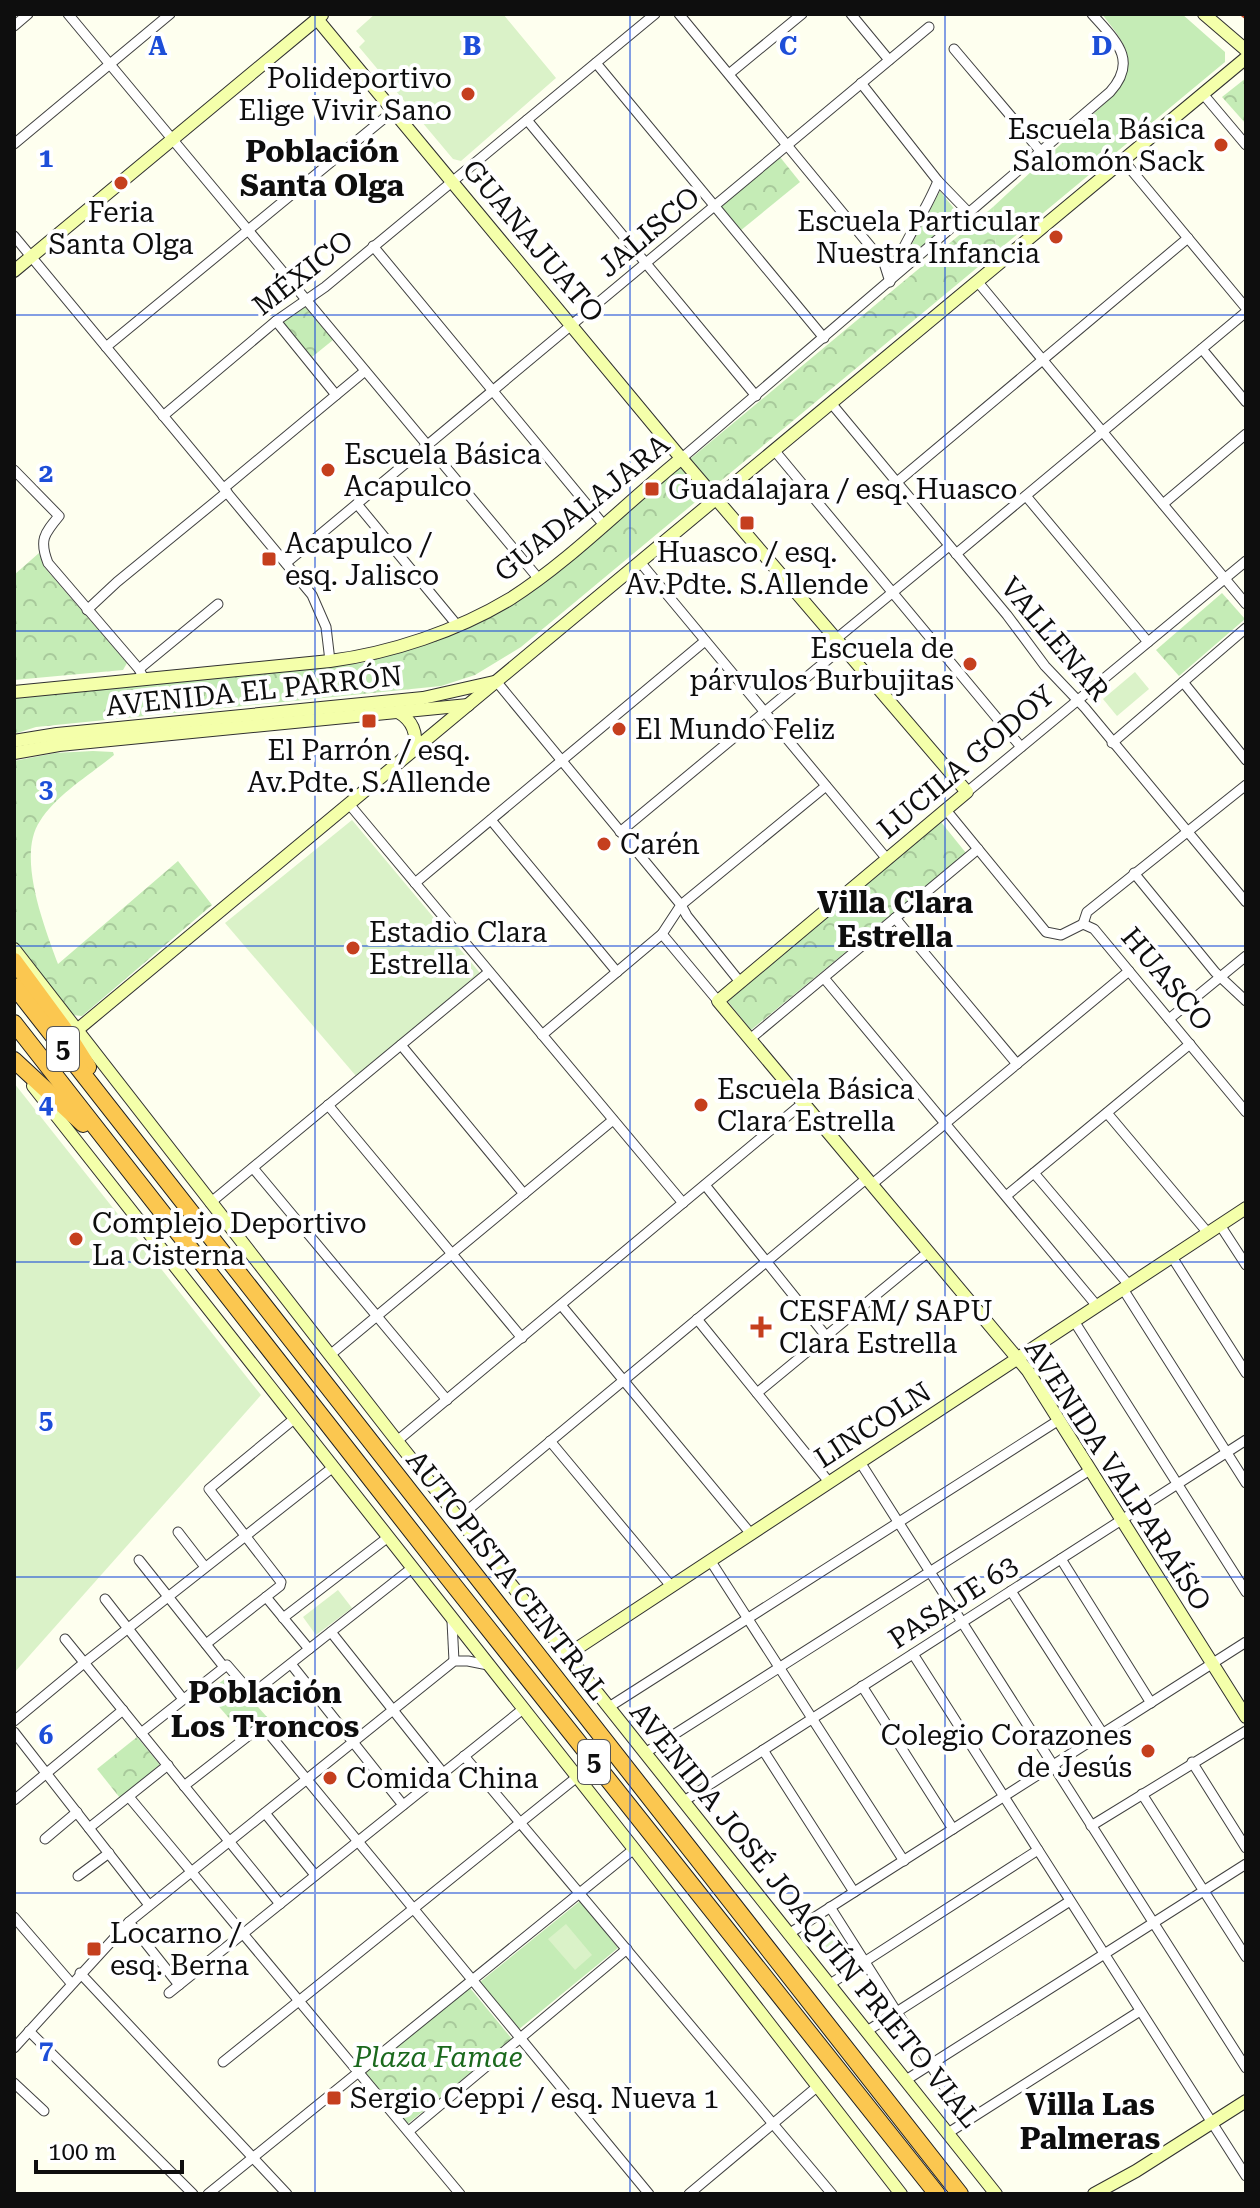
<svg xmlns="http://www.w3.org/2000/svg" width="1260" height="2208" font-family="'Roboto Serif',serif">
  <defs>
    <pattern id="park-crowns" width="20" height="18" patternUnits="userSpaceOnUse" patternTransform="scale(2)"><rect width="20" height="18" fill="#c5ecb6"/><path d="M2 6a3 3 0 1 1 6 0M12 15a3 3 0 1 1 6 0" fill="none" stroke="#a8c99b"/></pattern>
  </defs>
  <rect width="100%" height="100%" fill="#feffef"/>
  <g fill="#c5ecb6">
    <path d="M1102 14H1182L1225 52V62L996 252 993 207 1115 94C1141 59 1124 43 1102 14Z"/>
    <polygon points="940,191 960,216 903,261"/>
    <polygon points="580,1901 618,1948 518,2030 480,1982"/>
  </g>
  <g fill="url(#park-crowns)">
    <polygon points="1246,78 1246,124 1222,97"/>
    <polygon points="780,157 800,182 740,231 720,206"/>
    <polygon points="993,207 996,252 521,647 475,675 441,686 36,727 14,734 14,696 362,663 448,636 506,608 541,583"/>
    <polygon points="305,307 333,340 312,357 282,322"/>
    <polygon points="39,553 45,568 127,663 123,670 14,680 14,575"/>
    <polygon points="1222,593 1245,619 1179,676 1156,650"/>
    <path d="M93 751 113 752 114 755C90 775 57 794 40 821 16 856 45 928 58 964L178 861 212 905 82 1016 72 1015 14 944V761L55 753Z"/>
    <polygon points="941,822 966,853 751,1030 726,999"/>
    <polygon points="227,1677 232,1678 267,1717 242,1733 207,1693"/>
    <polygon points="137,1737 160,1765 120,1798 97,1769"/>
    <polygon points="470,1988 512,2039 405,2126 364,2074"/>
  </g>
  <g fill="#daf2c8">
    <polygon points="375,14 503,14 556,78 461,161 453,159 359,47 365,41 356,31"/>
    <polygon points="1135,672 1149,689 1117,716 1103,699"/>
    <polygon points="352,820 480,973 356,1076 225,923"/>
    <polygon points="14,1083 261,1395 14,1673"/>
    <polygon points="338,1590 352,1608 316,1635 303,1617"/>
    <polygon points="830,1922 852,1952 835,1965 813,1935"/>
    <polygon points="566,1924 592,1955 575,1970 548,1939"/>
  </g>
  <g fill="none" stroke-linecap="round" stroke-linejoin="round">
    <defs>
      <g id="street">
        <polyline points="68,14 538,578"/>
        <polyline points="679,14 884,263 890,282"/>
        <polyline points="851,14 889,60"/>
        <polyline points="14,26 28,14"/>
        <polyline points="954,49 1042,153"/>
        <polyline points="596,63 824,338"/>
        <polyline points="729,74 802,14"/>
        <polyline points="861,83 938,181 970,214"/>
        <polyline points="1203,94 1246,145"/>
        <polyline points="527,120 756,396"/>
        <polyline points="14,144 170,14"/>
        <polyline points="1123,160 1246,308"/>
        <polyline points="14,236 312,595 326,627 330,661"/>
        <polyline points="373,246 603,524"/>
        <path d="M891 279C899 248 925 214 938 181"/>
        <polyline points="977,281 1246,604"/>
        <polyline points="276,321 336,395"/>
        <polyline points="106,347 393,111"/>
        <polyline points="1202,349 1246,402"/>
        <polyline points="831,403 1007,615 1045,666 1085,708 1246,902"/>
        <polyline points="163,416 276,321 325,287 655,14"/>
        <polyline points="774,450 1021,747"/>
        <path d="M682 458 1110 92C1139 60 1115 40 1092 14"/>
        <path d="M14 470 59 516C44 534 39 540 48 563L139 669 144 679"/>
        <polyline points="897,482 1188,238"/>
        <polyline points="224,488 365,371"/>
        <polyline points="1026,496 1148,642"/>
        <polyline points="357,504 457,625"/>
        <polyline points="1163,504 1246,434"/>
        <polyline points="956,554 1246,312"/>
        <polyline points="640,562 887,859"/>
        <polyline points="286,563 929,27"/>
        <polyline points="87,610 117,582 227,492"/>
        <polyline points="836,639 949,546"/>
        <polyline points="139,669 218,604"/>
        <polyline points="496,681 681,905 687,916 740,982"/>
        <polyline points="1183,682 1246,760"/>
        <polyline points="1112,743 1246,628"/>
        <polyline points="967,792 1246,561"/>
        <polyline points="349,804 683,1203"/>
        <polyline points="946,810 1046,932 1061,935 1083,924 1094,929 1246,1112"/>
        <polyline points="491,820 617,972"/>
        <polyline points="620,832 843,647"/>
        <polyline points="1134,873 1215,972 1246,1001"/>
        <polyline points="415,883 705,641"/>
        <polyline points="895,918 1017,1064"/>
        <polyline points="1083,924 1087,912 1246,785"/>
        <polyline points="662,934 718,1001"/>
        <polyline points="824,978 1097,1306"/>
        <polyline points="1169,1019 1246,956"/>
        <polyline points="542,1035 662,934 681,905 826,786"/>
        <polyline points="750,1039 978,849"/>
        <polyline points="401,1045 524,1194"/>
        <polyline points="328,1105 522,1338"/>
        <polyline points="1107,1113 1208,1233"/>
        <polyline points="253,1168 447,1400"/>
        <polyline points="1034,1173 1129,1285"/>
        <polyline points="705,1185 826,1336"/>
        <polyline points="871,1185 1129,971"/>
        <polyline points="1006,1196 1190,1044"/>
        <polyline points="210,1203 489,972"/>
        <polyline points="1220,1225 1246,1265"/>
        <polyline points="1172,1257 1246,1373"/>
        <polyline points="1123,1289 1246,1483"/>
        <polyline points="561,1305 751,1534"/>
        <polyline points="697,1319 829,1482"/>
        <polyline points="1074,1321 1246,1592"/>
        <polyline points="330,1355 613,1120"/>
        <polyline points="757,1393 927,1253"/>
        <polyline points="397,1441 803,1103"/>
        <polyline points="550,1441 671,1586"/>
        <polyline points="860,1462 1246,2068"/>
        <polyline points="458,1518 866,1179"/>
        <polyline points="178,1532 205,1567"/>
        <polyline points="1061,1559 1151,1703"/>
        <polyline points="139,1560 224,1667"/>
        <polyline points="710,1560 904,1861"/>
        <polyline points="1011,1591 1103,1734"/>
        <polyline points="266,1597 309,1649"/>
        <polyline points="105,1599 183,1699"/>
        <polyline points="283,1618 387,1538"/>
        <polyline points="452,1621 454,1661"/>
        <polyline points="331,1632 443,1773"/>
        <polyline points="65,1639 280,1904"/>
        <polyline points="206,1644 280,1586 281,1582 209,1489 294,1419"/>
        <polyline points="913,1654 1246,2176"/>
        <polyline points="291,1664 403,1805"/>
        <polyline points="862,1686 953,1829"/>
        <polyline points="609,1707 1059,1420"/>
        <polyline points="14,1721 84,1663 332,1468"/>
        <polyline points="14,1732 149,1905"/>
        <polyline points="141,1733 227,1665 252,1694 412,1568"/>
        <polyline points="763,1750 854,1892"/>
        <polyline points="645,1753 1090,1470"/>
        <polyline points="464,1756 832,2194"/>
        <polyline points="1192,1762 1246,1848"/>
        <polyline points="184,1786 257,1729 266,1730 649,2194"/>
        <polyline points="1142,1794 1246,1957"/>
        <polyline points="129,1797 460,2194"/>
        <polyline points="14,1800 123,1710"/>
        <polyline points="684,1801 1246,1440"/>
        <polyline points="265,1813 315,1875"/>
        <polyline points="1091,1826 1246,1731"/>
        <polyline points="89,1828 168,1765"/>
        <polyline points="45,1839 77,1812"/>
        <polyline points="78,1876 109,1853"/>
        <polyline points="830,1907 966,2121"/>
        <polyline points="14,1917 71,1983"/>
        <polyline points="129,1922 179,1985"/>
        <polyline points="790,1933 1246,1642"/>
        <polyline points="80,1973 287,2194"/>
        <polyline points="830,1984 1038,1850"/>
        <polyline points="169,1993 523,1709"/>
        <polyline points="29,2031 193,2194"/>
        <polyline points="867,2031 1070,1901"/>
        <polyline points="14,2048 129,1922 454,1661 468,1661 488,1665"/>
        <polyline points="223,2062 577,1777"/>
        <polyline points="906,2080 1246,1864"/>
        <polyline points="14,2083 44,2111"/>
        <polyline points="409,2131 627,1949"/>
        <polyline points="948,2133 1140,2011"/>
        <polyline points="208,2194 634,1849"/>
        <polyline points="689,2194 818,2086"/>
      </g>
      <g id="secondary">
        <polyline points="1204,14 1246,50"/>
        <polyline points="317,19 676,452 967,792 718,1001 1028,1371 1246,1717"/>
        <polyline points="14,271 322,15"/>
        <path d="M14 692 330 661C391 653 457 631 510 599 570 561 626 503 682 458"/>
        <path d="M398 712C412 720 418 733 414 750"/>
        <polyline points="14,741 57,734 423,698 494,682"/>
        <polyline points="14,753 59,745 468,705"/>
        <polyline points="14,949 397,1441 996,2194"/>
        <polyline points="77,1030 1246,58"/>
        <polyline points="33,1086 634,1849 901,2194"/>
        <polyline points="567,1655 1246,1208"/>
        <polyline points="1094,2194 1136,2171 1246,2101"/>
      </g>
      <g id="highway">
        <polyline points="14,961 64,1029 88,1067"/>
        <polyline points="14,986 960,2194"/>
        <polyline points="14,1023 441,1569 937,2194"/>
        <polyline points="14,1060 83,1124"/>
      </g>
    </defs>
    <use href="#street" stroke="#414141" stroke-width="11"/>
    <use href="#secondary" stroke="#303030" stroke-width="14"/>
    <use href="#highway" stroke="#1f1f1f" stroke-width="18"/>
    <use href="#street" stroke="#fff" stroke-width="9"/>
    <use href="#secondary" stroke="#f4ffaa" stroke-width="12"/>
    <use href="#highway" stroke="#fbc750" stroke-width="16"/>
    <polyline stroke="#c53f1e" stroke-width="3" points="1241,14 1246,18"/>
  </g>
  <path fill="none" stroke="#1d4ed8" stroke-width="2" stroke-opacity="0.55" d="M315 14V2194M630 14V2194M945 14V2194M14 315H1246M14 631H1246M14 946H1246M14 1262H1246M14 1577H1246M14 1893H1246"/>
  <g fill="#c53f1e" stroke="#fff" stroke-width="3">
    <circle cx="468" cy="94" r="8"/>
    <circle cx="1221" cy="145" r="8"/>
    <circle cx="121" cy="183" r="8"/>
    <circle cx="1056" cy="237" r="8"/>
    <circle cx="328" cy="470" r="8"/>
    <rect x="644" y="481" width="16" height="16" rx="4"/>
    <rect x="739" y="515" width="16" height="16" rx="4"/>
    <rect x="261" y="551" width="16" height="16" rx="4"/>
    <circle cx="970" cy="664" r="8"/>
    <rect x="361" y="713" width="16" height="16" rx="4"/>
    <circle cx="619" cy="729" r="8"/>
    <circle cx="604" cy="844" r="8"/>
    <circle cx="353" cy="948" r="8"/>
    <circle cx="701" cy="1105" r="8"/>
    <circle cx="76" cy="1239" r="8"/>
    <path d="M757 1315h8v8h8v8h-8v8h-8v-8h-8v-8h8z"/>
    <circle cx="1148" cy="1751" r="8"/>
    <circle cx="330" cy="1778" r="8"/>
    <rect x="86" y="1941" width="16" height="16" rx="4"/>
    <rect x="326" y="2090" width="16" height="16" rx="4"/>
  </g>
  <g text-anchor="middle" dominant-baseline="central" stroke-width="8" stroke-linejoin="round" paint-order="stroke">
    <g fill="#fff" stroke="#565656" stroke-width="2">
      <rect x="47" y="1027" width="32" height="44" rx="6"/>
      <rect x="578" y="1740" width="32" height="44" rx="6"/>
    </g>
    <g font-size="26" font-weight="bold" fill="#0e0e0e">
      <text x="63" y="1049">5</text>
      <text x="594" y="1762">5</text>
    </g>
    <g font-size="28" fill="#0e0e0e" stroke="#fff" text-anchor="start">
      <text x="452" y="78" text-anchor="end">Polideportivo<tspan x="452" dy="32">Elige Vivir Sano</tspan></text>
      <text x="1205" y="129" text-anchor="end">Escuela Básica<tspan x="1205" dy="32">Salomón Sack</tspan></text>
      <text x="121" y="212" text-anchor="middle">Feria<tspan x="121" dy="32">Santa Olga</tspan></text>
      <text x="1040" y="221" text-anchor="end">Escuela Particular<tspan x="1040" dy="32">Nuestra Infancia</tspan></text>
      <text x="344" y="454">Escuela Básica<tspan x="344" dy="32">Acapulco</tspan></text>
      <text x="668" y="489">Guadalajara / esq. Huasco</text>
      <text x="285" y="543">Acapulco /<tspan x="285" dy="32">esq. Jalisco</tspan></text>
      <text x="747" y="552" text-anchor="middle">Huasco / esq.<tspan x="747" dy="32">Av.Pdte. S.Allende</tspan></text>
      <text x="954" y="648" text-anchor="end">Escuela de<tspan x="954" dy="32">párvulos Burbujitas</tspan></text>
      <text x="635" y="729">El Mundo Feliz</text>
      <text x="369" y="750" text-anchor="middle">El Parrón / esq.<tspan x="369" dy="32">Av.Pdte. S.Allende</tspan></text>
      <text x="620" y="844">Carén</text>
      <text x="369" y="932">Estadio Clara<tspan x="369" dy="32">Estrella</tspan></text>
      <text x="717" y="1089">Escuela Básica<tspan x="717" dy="32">Clara Estrella</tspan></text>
      <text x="92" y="1223">Complejo Deportivo<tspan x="92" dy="32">La Cisterna</tspan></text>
      <text x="779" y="1311">CESFAM/ SAPU<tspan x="779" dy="32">Clara Estrella</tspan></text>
      <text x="1132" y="1735" text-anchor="end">Colegio Corazones<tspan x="1132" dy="32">de Jesús</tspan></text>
      <text x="346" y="1778">Comida China</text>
      <text x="110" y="1933">Locarno /<tspan x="110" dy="32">esq. Berna</tspan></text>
      <text x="350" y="2098">Sergio Ceppi / esq. Nueva 1</text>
    </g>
    <g font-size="28" fill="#0e0e0e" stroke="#fff">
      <text transform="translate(649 232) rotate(-40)">JALISCO</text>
      <text transform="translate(533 241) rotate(50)">GUANAJUATO</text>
      <text transform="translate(303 273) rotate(-38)">MÉXICO</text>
      <text transform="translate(582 508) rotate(-39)">GUADALAJARA</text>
      <text transform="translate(1055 639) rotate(50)">VALLENAR</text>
      <text transform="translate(254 691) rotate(-6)">AVENIDA EL PARRÓN</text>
      <text transform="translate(966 762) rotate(-40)">LUCILA GODOY</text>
      <text transform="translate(1167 979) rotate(50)">HUASCO</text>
      <text transform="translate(873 1425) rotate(-33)">LINCOLN</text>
      <text transform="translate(1118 1475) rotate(57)">AVENIDA VALPARAÍSO</text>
      <text transform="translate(507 1575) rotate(52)">AUTOPISTA CENTRAL</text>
      <text transform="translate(953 1602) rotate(-33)">PASAJE 63</text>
      <text transform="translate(805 1915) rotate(51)">AVENIDA JOSÉ JOAQUÍN PRIETO VIAL</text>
    </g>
    <g font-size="28" font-style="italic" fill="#1b691d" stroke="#fff">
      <text x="438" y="2057">Plaza Famae</text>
    </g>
    <g font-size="30" font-weight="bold" fill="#0e0e0e" stroke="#fff">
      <text x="322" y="151">Población<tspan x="322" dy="34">Santa Olga</tspan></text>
      <text x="895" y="902">Villa Clara<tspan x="895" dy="34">Estrella</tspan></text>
      <text x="265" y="1692">Población<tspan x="265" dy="34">Los Troncos</tspan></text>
      <text x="1090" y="2104">Villa Las<tspan x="1090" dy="34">Palmeras</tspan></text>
    </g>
  </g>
  <g font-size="26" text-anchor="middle" font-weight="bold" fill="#1d4ed8" stroke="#fff" stroke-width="8" stroke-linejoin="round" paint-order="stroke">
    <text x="158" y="55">A</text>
    <text x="472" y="55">B</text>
    <text x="788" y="55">C</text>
    <text x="1102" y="55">D</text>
    <text x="46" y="167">1</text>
    <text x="46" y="482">2</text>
    <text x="46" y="798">3</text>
    <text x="46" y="1113">4</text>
    <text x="46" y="1429">5</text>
    <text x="46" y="1744">6</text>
    <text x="46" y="2059">7</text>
  </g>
  <rect width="1260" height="2208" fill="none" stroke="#0e0e0e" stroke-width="32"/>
  <path d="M36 2160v12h146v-12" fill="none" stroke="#0e0e0e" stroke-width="4"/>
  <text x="48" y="2160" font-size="24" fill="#0e0e0e" stroke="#ffffff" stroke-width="6" paint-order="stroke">100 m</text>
</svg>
